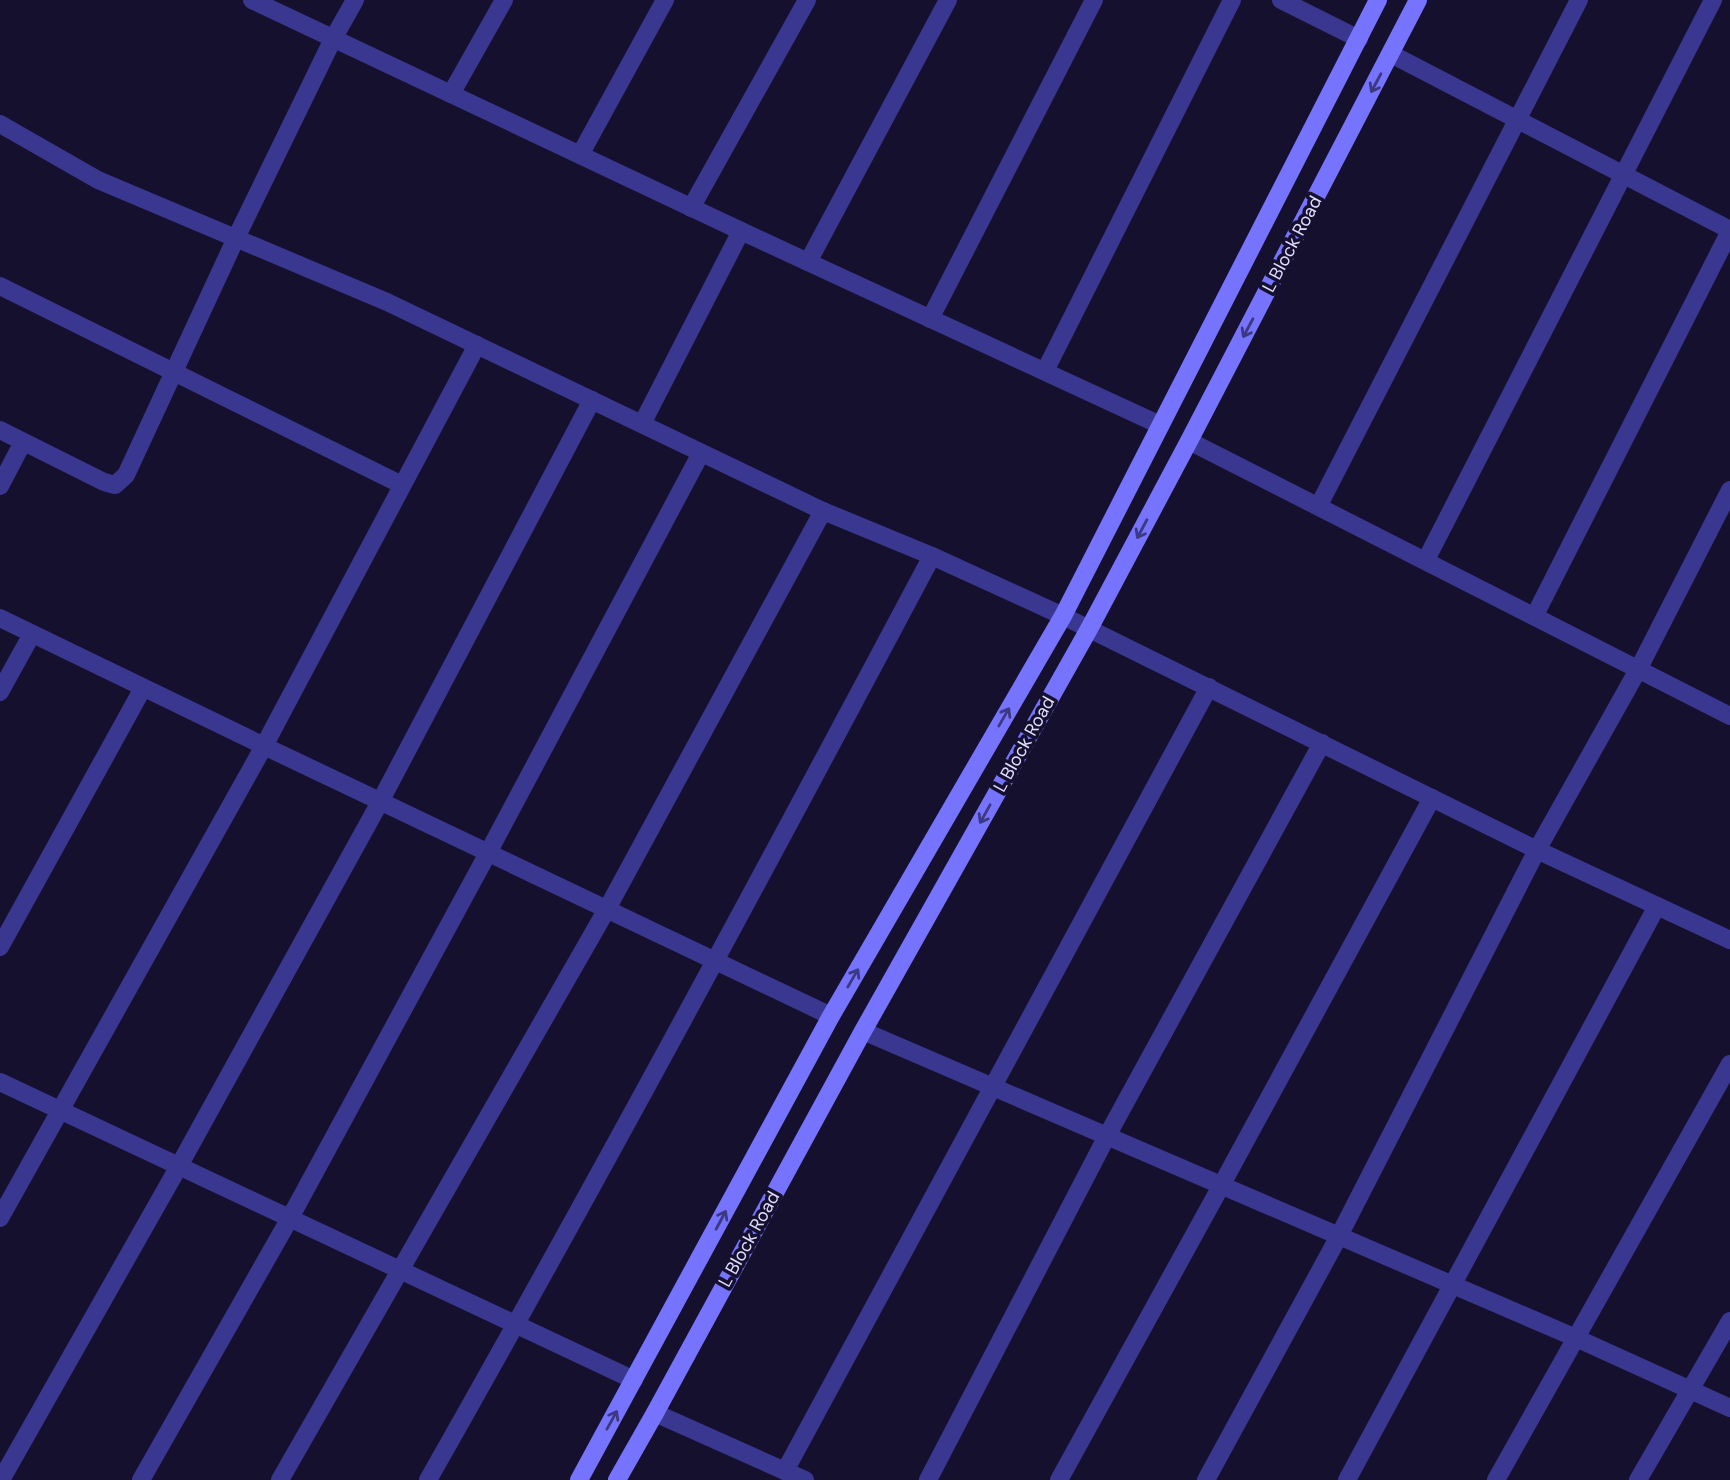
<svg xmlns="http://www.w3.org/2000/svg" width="1730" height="1480" font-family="'DM Sans',sans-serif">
  <rect width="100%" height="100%" fill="#15102e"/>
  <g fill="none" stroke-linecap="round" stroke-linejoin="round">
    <g stroke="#3a3791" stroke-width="18">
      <polyline points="252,0 741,231 1160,425"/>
      <polyline points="1281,0 1359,39"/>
      <polyline points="1391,54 1730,230"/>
      <polyline points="451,94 504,0"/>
      <polyline points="0,124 98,180 387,302 823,511 932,556 1063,616"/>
      <polyline points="580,155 665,0"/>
      <polyline points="691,208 807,0"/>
      <polyline points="808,262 948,0"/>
      <polyline points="0,286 402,485"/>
      <polyline points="930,319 1094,0"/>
      <polyline points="1045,371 1232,0"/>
      <polyline points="642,424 741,231"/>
      <polyline points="0,430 104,482 115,485 126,475 236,238 333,39 355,0"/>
      <polyline points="1189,441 1730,716"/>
      <polyline points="0,486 23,442"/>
      <polyline points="1319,505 1579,0"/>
      <polyline points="1426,560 1713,0"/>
      <polyline points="1535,615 1730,231"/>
      <polyline points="0,618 264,746 831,1016"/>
      <polyline points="0,692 32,634"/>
      <polyline points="0,947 143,688"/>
      <polyline points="863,1031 1576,1338 1730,1408"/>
      <polyline points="0,1082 634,1380"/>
      <polyline points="0,1218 264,746 477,345"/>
      <polyline points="785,1471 1209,687"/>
      <polyline points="1,1480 179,1166 380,802 592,400"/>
      <polyline points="141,1480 290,1218 488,853 701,453"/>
      <polyline points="280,1480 607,909 823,511"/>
      <path d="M428 1480C601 1175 767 866 932 556"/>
      <polyline points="928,1480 1107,1136 1322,743"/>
      <polyline points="1059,1480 1221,1186 1432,798"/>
      <polyline points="1206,1480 1339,1236 1537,850 1639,668 1730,490"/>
      <polyline points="1347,1480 1657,906"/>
      <polyline points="1496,1480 1730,1064"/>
      <polyline points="1638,1480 1730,1321"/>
    </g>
    <g stroke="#3a3791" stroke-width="18">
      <polyline points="1063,616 1537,850 1730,940"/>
      <polyline points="655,1413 805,1480"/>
    </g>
    <g stroke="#7674ff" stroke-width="18">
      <polyline points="579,1480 831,1016 1063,616 1378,0"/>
      <polyline points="617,1480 655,1413 863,1031 1089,629 1189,441 1418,0"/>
    </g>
  </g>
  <defs><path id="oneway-shaft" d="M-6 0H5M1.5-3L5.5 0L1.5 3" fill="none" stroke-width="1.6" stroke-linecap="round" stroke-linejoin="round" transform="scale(1.75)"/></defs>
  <g stroke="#3c3882">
    <use href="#oneway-shaft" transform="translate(1376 83) rotate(118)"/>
    <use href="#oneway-shaft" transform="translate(1248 328) rotate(118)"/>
    <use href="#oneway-shaft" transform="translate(1142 529) rotate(118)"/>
    <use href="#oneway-shaft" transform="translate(1004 717) rotate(-60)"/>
    <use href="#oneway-shaft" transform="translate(985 814) rotate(119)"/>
    <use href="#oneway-shaft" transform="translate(853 978) rotate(-60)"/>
    <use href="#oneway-shaft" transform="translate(721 1220) rotate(-62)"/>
    <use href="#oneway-shaft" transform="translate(612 1420) rotate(-61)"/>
  </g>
  <g text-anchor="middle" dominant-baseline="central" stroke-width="7" stroke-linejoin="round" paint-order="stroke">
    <g font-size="18" fill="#e0ddff" stroke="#15102e">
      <text transform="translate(1292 244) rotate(-62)">L Block Road</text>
      <text transform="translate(1024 744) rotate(-61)">L Block Road</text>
      <text transform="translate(749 1239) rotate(-61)">L Block Road</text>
    </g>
  </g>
</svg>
